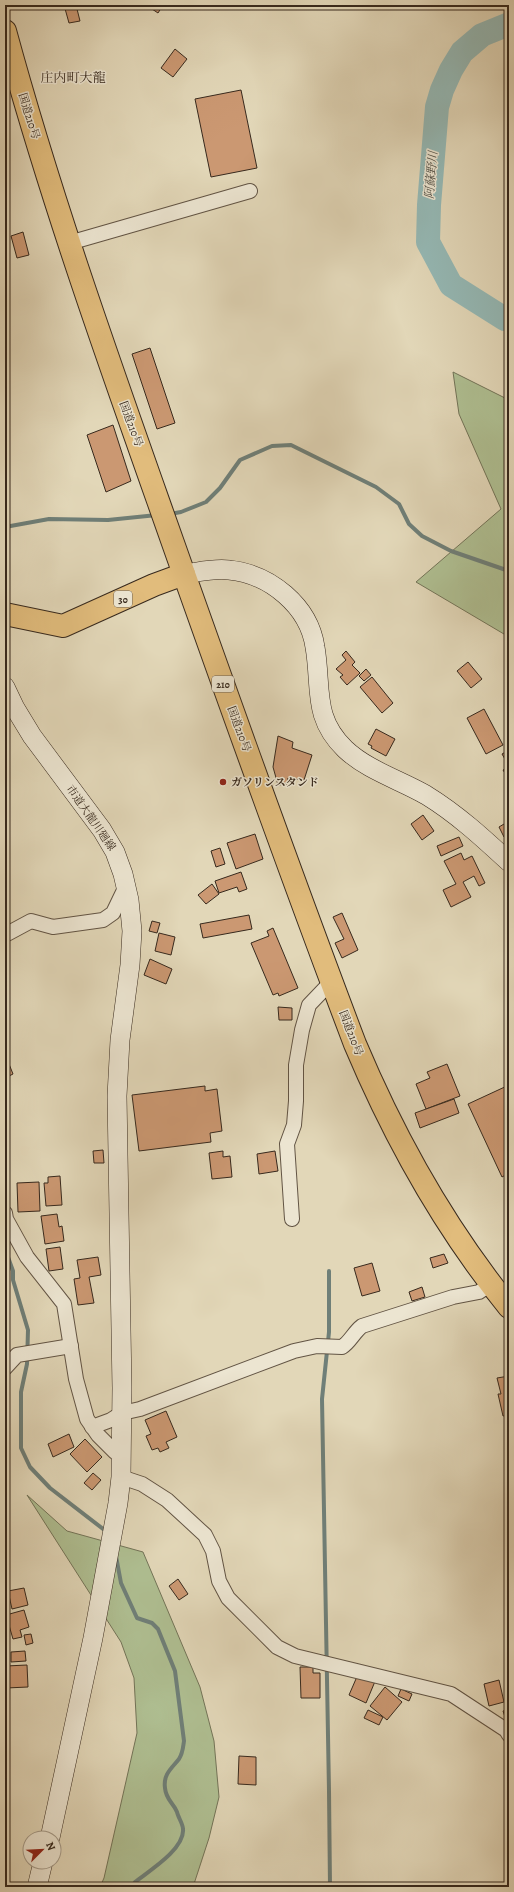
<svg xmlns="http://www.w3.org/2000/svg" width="514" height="1892" font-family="Alegreya,'Noto Serif JP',serif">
  <rect width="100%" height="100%" fill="#e2d7b8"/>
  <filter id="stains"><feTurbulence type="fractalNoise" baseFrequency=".005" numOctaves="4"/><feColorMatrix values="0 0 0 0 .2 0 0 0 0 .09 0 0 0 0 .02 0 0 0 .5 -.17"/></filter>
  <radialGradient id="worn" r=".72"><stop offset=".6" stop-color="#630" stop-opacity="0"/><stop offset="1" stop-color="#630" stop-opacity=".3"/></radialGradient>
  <g fill="#afbf92" stroke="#737458">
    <polygon points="453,372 509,400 509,637 416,582 501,509 459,414"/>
    <polygon points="27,1495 67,1531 143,1552 200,1687 214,1741 219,1797 209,1838 193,1887 100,1887 104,1878 137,1733 134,1678 121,1642"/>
  </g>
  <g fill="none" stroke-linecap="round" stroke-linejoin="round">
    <g stroke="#6f7f78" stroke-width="4">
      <polyline points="170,514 181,512 206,502 220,488 240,460 272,446 291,445 376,487 399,504 409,524 422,536 451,551 509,571"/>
      <polyline points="5,527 49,519 108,520 157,515"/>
      <polyline points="5,1249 13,1271 13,1280 28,1330 27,1364 21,1392 21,1448 30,1467 50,1488 107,1532"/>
      <polyline points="329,1271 329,1332 322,1399 329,1791 330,1887"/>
      <path d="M116 1556 121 1583 137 1618 152 1623 158 1629 175 1671 184 1741C183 1747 183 1753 179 1759 172 1768 163 1774 165 1788 166 1800 173 1802 177 1812 178 1817 183 1824 183 1829 185 1849 149 1871 135 1882L132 1887"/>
    </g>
    <polyline stroke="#95b8b4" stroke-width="24" points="509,24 482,35 462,52 451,70 442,90 437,107 429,205 428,242 451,285 505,319 509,319"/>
  </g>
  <g fill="#cb9872" stroke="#37291d">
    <polygon points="64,5 76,5 80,21 69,23"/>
    <polygon points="146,5 163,5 158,13"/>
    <polygon points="175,49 187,59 173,77 161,68"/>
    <polygon points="241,90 257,168 211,177 195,99"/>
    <polygon points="23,232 29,255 17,258 11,236"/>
    <polygon points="150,348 175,423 157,429 132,354"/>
    <polygon points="113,425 131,481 106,492 87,435"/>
    <polygon points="346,651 355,662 352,665 360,673 347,685 340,677 343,675 336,669 346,660 342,655"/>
    <polygon points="468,662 482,679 471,688 457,671"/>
    <polygon points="366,669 371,675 364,681 359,676"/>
    <polygon points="372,677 393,703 382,713 360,687"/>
    <polygon points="484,709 503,745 486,754 467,718"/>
    <polygon points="376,729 395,739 386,756 371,748 372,746 368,744"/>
    <polygon points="278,736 293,742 292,748 312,755 304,780 288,778 287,784 278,785 273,767"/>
    <polygon points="509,750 509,766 502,754"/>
    <polygon points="509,767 509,778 508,778 503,770"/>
    <polygon points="423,815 434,831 422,840 411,824"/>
    <polygon points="509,821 509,834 504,837 499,827"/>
    <polygon points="255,834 263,859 236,869 227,843"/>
    <polygon points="459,837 463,846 441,856 437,846"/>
    <polygon points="220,848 225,864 216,867 211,851"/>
    <polygon points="461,853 464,860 472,856 485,883 479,886 474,876 463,882 471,897 451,907 443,890 456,884 444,861"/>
    <polygon points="241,872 247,889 239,892 237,887 219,893 215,881"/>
    <polygon points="212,884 219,894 206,904 198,895"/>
    <polygon points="342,913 358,950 342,958 335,943 344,939 333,917"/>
    <polygon points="249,915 252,929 203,938 200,924"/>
    <polygon points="152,921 160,923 157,933 149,931"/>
    <polygon points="273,928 298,988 279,996 278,993 273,995 251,943 269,936 267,931"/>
    <polygon points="159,933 175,937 171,955 155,951"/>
    <polygon points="150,959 172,969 166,984 144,975"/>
    <polygon points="278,1007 292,1008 292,1020 279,1020"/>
    <polygon points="5,1054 13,1074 5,1078"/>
    <polygon points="447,1064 460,1096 426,1109 416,1084 430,1078 427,1072"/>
    <polygon points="509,1085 509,1173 502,1177 468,1104"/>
    <polygon points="205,1086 205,1091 217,1089 222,1131 210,1133 211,1142 139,1151 132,1095"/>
    <polygon points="454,1099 459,1113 420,1128 415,1113"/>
    <polygon points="103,1150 104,1163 94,1163 93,1151"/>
    <polygon points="223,1151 223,1157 230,1156 232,1177 212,1179 209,1153"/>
    <polygon points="275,1151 278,1171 259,1174 257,1154"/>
    <polygon points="60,1176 62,1205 46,1206 44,1183 48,1183 48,1177"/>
    <polygon points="39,1182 40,1211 18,1212 17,1183"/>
    <polygon points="57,1214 59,1227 62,1226 64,1241 45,1244 41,1216"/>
    <polygon points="60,1247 63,1269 49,1271 46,1249"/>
    <polygon points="444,1254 448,1263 433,1268 430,1258"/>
    <polygon points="98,1257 101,1275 89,1277 94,1303 78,1305 74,1279 80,1278 77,1260"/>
    <polygon points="372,1263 380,1291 362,1296 354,1268"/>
    <polygon points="422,1287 425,1297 412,1301 409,1292"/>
    <polygon points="509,1376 509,1415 503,1416 498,1394 501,1394 497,1378"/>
    <polygon points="166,1411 177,1437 166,1442 169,1448 160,1452 158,1448 152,1450 146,1436 151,1434 145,1420"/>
    <polygon points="69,1434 74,1447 53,1457 48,1444"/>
    <polygon points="85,1439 102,1457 87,1472 70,1454"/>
    <polygon points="93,1473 101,1480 92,1490 84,1483"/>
    <polygon points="178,1579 188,1594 179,1600 169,1586"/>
    <polygon points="24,1588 28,1605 12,1609 8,1591"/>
    <polygon points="24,1610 29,1627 20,1630 22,1637 13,1639 6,1615"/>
    <polygon points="31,1634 33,1643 26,1645 24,1635"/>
    <polygon points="509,1643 509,1657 505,1645"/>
    <polygon points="25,1651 26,1661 11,1662 11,1652"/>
    <polygon points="5,1653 6,1666 27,1665 28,1687 6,1688 7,1703 5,1703"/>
    <polygon points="300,1667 313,1667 313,1673 320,1673 320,1698 301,1698"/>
    <polygon points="359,1672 376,1679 366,1703 349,1695"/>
    <polygon points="499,1680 504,1702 489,1706 484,1684"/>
    <polygon points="385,1687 402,1702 387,1720 370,1706"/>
    <polygon points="401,1689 412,1694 409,1701 398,1696"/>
    <polygon points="509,1709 509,1719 506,1720 503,1711"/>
    <polygon points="368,1710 383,1717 379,1725 364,1718"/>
    <polygon points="239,1756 256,1757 256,1785 238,1784"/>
  </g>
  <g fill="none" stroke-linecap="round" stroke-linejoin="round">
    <defs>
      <g id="street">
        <polyline points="69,243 250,191"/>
        <polyline points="5,935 31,921 53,927 103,920 113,913 126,886"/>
        <polyline points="5,1213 6,1219 27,1257 64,1304 76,1379 87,1419 98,1435 115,1452 121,1453"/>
        <polyline points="292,1219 287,1144 294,1125 296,1101 296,1065 302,1030 309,1005 331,982"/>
        <polyline points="5,1368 17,1355 71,1346"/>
        <path d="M92 1427 111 1420 122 1413 140 1409 294 1351 317 1346 342 1347C350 1342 354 1332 362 1326L453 1297 479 1292 491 1284"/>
        <polyline points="121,1477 142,1484 167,1500 205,1535 213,1551 219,1581 228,1598 277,1647 295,1656 451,1694 506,1730 509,1735"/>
      </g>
      <g id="secondary">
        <path d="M184 574C199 572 214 568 229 570 270 574 309 606 315 647 322 688 312 717 345 749 367 770 400 780 426 795 457 814 483 838 509 862"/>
        <polyline points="5,687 15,708 32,736 102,830 115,852 123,874 129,900 132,931 130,965 120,1040 117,1096 122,1388 121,1477 118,1503 93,1638 50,1838"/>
        <polyline points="37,1887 43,1862"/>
      </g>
      <polyline id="primary" points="5,614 63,626 154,585 184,574"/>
      <path id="highway" d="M5 31C52 204 113 373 173 543 232 710 292 878 355 1044 395 1139 444 1227 509 1307"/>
    </defs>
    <use href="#street" stroke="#625444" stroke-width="16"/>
    <use href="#secondary" stroke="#37291d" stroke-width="20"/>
    <use href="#primary" stroke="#37291d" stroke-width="24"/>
    <use href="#highway" stroke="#37291d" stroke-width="24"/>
    <use href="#street" stroke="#ece5d1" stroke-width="14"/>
    <use href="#secondary" stroke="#ece5d1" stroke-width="19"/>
    <use href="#primary" stroke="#e1bc7c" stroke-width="22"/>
    <use href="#highway" stroke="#e1bc7c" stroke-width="22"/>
  </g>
  <circle fill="#8f2418" stroke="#ece5d1" stroke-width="1.5" cx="223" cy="782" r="4"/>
  <g text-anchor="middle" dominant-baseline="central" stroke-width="3" stroke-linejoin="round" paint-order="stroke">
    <g fill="#ece5d1" stroke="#6d6153" stroke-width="1">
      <rect x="114" y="591" width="18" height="16" rx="3"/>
      <rect x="212" y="676" width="22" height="16" rx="3"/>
    </g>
    <g font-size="10" font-weight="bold" fill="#37291d">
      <text x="123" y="599">30</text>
      <text x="223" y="684">210</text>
    </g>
    <g font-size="11" fill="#37291d" stroke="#ece5d1">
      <text transform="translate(29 116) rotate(73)">国道210号</text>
      <text transform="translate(131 424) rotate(70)">国道210号</text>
      <text transform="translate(239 729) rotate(70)">国道210号</text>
      <text transform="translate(91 818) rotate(55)">市道大龍川廻線</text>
      <text transform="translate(351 1033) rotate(69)">国道210号</text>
    </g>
    <g font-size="11" font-weight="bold" fill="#37291d" stroke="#ece5d1" text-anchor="start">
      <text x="231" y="782">ガソリンスタンド</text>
    </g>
    <g font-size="12" font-style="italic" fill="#4e4d43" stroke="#ece5d1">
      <text transform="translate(431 175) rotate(-85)">阿蘇野川</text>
    </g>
    <g font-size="13" fill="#37291d" stroke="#ece5d1">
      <text x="73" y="77">庄内町大龍</text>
    </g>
  </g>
  <rect width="514" height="1892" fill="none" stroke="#e2d7b8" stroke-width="20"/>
  <rect x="6" y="6" width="502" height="1880" fill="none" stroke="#37291d" stroke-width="2"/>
  <rect x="10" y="10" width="494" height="1872" fill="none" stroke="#37291d"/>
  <g transform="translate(42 1850) rotate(66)"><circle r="19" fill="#ece5d1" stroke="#a49a89"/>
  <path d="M0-3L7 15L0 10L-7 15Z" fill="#8f2418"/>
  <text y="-6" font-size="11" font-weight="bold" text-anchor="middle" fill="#37291d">N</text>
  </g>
  <rect width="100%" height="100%" filter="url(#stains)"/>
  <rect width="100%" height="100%" fill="url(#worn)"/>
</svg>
